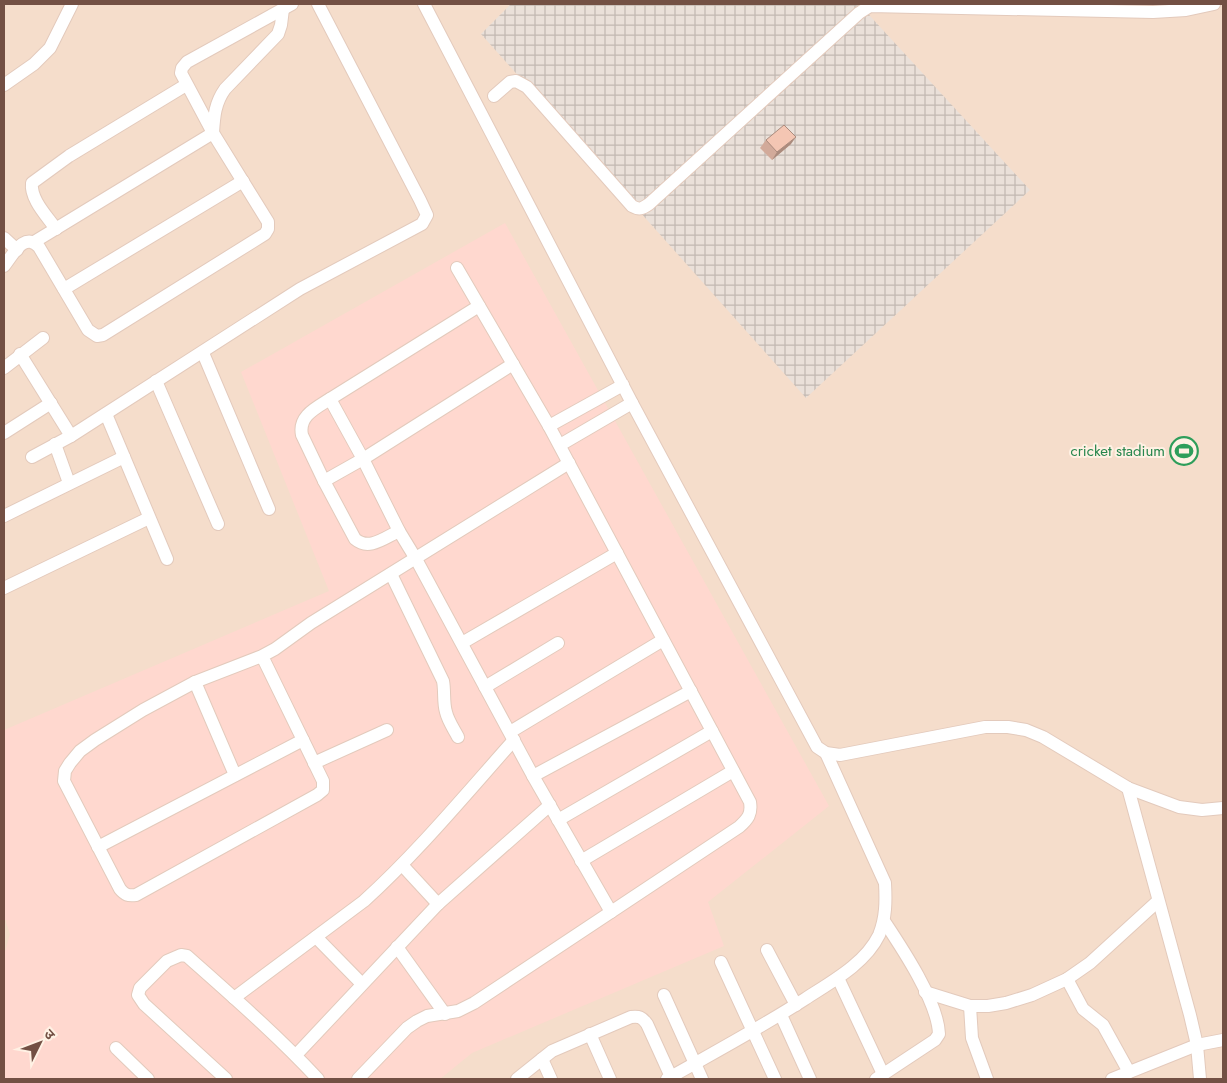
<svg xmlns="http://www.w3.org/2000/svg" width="1227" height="1083" font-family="Jost,'Noto Sans Devanagari',sans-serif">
  <defs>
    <pattern id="industrial-grid" width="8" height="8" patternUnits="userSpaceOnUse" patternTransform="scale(1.25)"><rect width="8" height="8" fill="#eae0d9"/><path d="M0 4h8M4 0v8" fill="none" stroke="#c2b8b2"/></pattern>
  </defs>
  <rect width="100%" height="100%" fill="#fdeddc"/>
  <rect fill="#f5ddcb" x="4" y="4" width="1219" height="1075"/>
  <polygon fill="#ffd8cf" points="505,223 829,806 708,902 724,946 472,1053 440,1079 4,1079 4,955 10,934 4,916 4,730 329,591 241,372"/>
  <polygon fill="url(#industrial-grid)" points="511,4 859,4 1030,190 806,398 481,34"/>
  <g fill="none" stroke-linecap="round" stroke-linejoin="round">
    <defs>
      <g id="minor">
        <polyline points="424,4 632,403 817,747 826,753 840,755 985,727 1008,727 1026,730 1043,737 1128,788 1179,807 1202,810 1223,808"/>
        <polyline points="4,85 34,64 50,48 72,4"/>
        <path d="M494 96 510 82 516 81 527 87 632 206C639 210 642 209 649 204L859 13 870 6 1153 12 1186 10 1214 4"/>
        <path d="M56 229C47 216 30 199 32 183L69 156 186 85"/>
        <polyline points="4,238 17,250"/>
        <path d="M34 242 213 133C214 116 215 103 225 89L278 34 281 25 283 9"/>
        <path d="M4 266C13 255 24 231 39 247L88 330 97 336 103 335 265 234 268 229V222L213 133 181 73 182 68 187 62 292 4"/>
        <polyline points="64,289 243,181"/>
        <polyline points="203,353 269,509"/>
        <polyline points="20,354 71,436"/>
        <polyline points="4,368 43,338"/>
        <polyline points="156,381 218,524"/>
        <polyline points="330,399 363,459 399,531 416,559 533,776 611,912"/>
        <polyline points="106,414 167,559"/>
        <polyline points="549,426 623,385"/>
        <polyline points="4,433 51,403"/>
        <polyline points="55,444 69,483"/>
        <polyline points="560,445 632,403"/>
        <polyline points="32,457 71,436 300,289 422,224 427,215 420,200 318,4"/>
        <polyline points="324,481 363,459 513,364"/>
        <polyline points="4,516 124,457"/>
        <path d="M399 531C384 538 369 551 355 539L324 481 302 435C298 416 316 408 330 399L479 306"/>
        <path d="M391 574 443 681C445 691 443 702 446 712 448 721 454 729 458 737"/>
        <polyline points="4,588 149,518"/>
        <polyline points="462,643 617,553"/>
        <path d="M262 656 323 781V790L317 795 136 895C128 896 125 895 120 889L64 781 65 771 70 763 80 751 95 740 143 710 195 682 262 656 275 649 311 623 569 463"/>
        <polyline points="195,682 235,775"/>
        <polyline points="485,687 558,643"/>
        <polyline points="510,732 663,640"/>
        <polyline points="314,763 387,730"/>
        <polyline points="533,776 691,691"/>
        <polyline points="1128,788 1190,1015 1197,1045 1200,1079"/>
        <polyline points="558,820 712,731"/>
        <polyline points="98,847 303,740"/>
        <polyline points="581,861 733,771"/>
        <polyline points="402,865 438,904"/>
        <polyline points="316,937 362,984"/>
        <polyline points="397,947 445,1014"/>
        <polyline points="767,950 796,1005"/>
        <polyline points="721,962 775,1079"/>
        <polyline points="838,978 883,1074"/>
        <polyline points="1067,979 1083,1009 1103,1025 1129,1072"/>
        <polyline points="925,992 970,1006 988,1006 1006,1003 1032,995 1067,979 1090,963 1158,901"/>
        <polyline points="664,995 702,1079"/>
        <path d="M234 998 364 901C418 852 465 795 514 740"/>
        <polyline points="970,1006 972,1038 987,1079"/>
        <polyline points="781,1015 810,1079"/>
        <polyline points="590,1034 610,1079"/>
        <polyline points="116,1048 148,1079"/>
        <polyline points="296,1055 438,904 550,805"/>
        <polyline points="542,1059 551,1079"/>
        <path d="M226 1079 144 1004 138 995 140 988 167 961 181 955 187 956C232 996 277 1035 318 1079"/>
        <path d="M358 1079 407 1028 417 1021 427 1016 458 1011 474 1003 739 827C748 819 752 814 750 802L549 426 457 268"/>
        <path d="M517 1079 552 1051 631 1017C639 1016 642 1017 647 1024L672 1079"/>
        <path d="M667 1079C713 1053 760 1028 805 999 831 982 865 964 879 935 886 918 886 901 885 883L826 753"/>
        <path d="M876 1079 935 1040 939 1034C938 1002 902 948 884 921"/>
        <polyline points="1112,1079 1197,1045 1223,1040"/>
      </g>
    </defs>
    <use href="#minor" stroke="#e3cabc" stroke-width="14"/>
    <use href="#minor" stroke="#fff" stroke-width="12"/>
  </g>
  <polygon fill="#d2aa9a" points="766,140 791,144 772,160 760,148"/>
  <polygon fill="#ab8b7d" points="796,137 791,144 772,160 777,152"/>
  <polygon fill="#f4c6b3" stroke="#ab8b7d" points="784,125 796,137 777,152 766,140"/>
  <defs>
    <symbol id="stadium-ring" viewBox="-11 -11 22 22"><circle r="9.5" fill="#fff1e4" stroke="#2e9e5b" stroke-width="1.5"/><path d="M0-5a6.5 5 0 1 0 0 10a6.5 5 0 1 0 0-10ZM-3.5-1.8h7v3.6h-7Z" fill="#2e9e5b"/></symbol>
  </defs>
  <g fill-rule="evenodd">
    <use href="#stadium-ring" x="1168" y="435" width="32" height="32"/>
  </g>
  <g text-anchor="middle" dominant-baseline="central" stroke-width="4" stroke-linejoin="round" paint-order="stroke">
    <g font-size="15" fill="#27864d" stroke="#fff1e4" text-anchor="end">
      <text x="1165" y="451">cricket stadium</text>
    </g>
  </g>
  <rect width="1227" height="1083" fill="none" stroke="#735044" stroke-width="10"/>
  <g transform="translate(40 1043) rotate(48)" stroke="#fff1e4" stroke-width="4" paint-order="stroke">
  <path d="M0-4L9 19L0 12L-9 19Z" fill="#735044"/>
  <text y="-8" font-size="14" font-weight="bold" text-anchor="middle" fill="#735044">उ</text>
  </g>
</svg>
